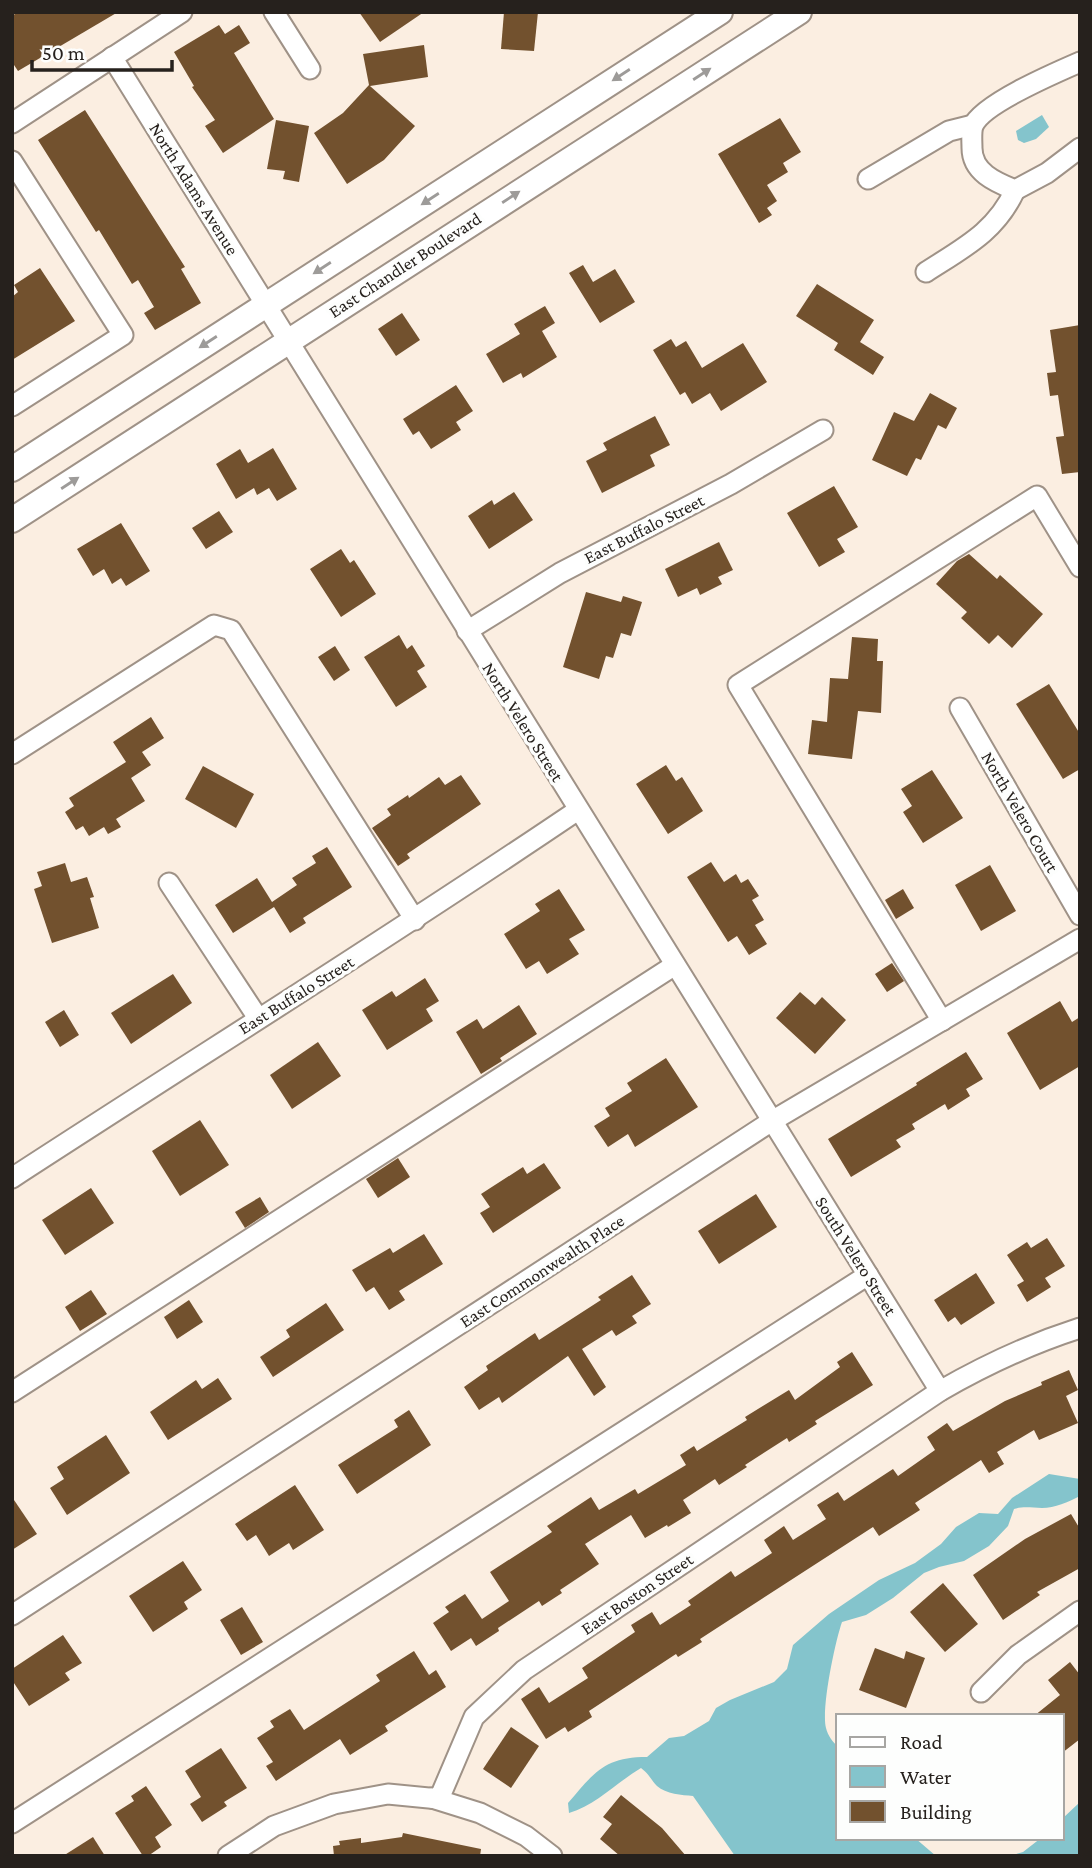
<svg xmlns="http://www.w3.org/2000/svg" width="1092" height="1868" font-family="'Crimson Pro',serif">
  <rect width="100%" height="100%" fill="#fbeee1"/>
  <g fill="#84c4cc">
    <polygon points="1042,115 1049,127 1036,139 1024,143 1018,140 1016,131"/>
    <path d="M1049 1474 1080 1479V1496C1068 1502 1055 1508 1042 1508 1032 1508 1024 1506 1014 1509L1008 1526 989 1546 964 1561 939 1567 924 1573 893 1598 866 1615 842 1622C835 1642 821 1709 826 1728 828 1736 833 1742 838 1747V1838H915L936 1856H735L693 1796C682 1795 666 1794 657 1786 651 1780 650 1775 641 1768 616 1783 596 1805 569 1813L568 1803C594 1773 604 1757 647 1757L669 1738 684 1736 709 1721 716 1708 730 1700 774 1682 787 1669 793 1645 829 1614 879 1580 915 1563 941 1544 956 1527 979 1513 998 1514 1012 1498Z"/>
    <polygon points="1080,1802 1080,1856 1009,1856 1023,1852 1041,1838 1062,1838 1062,1819"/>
  </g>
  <g fill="#72512e">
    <polygon points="18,12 118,12 18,71 12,62 12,16"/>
    <polygon points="359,12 424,12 380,42"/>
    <polygon points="504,12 538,12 534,51 501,49"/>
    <polygon points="219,25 225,34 239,25 250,43 234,53 274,119 223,153 205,126 215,120 192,87 194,86 174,52"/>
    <polygon points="424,45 428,77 370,86 415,126 384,160 347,184 314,133 343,113 369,85 363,54"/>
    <polygon points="85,110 185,267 181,269 201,303 155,330 144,313 154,307 138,280 132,284 99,230 96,232 38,140"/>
    <polygon points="780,118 801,152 783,163 788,172 767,185 777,201 767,208 772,215 759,223 718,154"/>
    <polygon points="276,120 309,126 299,182 283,179 285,171 267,169"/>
    <polygon points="583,265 593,282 615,269 635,302 600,323 569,273"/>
    <polygon points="40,268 75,321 12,360 12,297 18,292 14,285"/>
    <polygon points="817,284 874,320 860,342 884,357 873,375 834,350 838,343 796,316"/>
    <polygon points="545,306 555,323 542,331 557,357 523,378 521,373 503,383 486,354 520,334 514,324"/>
    <polygon points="402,313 420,340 396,356 378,329"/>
    <polygon points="1080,325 1080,472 1062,474 1056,437 1064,436 1058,395 1050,396 1047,373 1056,372 1050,330"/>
    <polygon points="671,339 676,347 686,341 702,368 743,343 767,382 721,411 710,393 692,404 685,392 680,395 653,350"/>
    <polygon points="456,385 473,411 456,422 461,430 431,449 419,431 413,435 403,419"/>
    <polygon points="930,393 957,408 946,429 938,425 921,460 916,458 907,476 872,460 894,412 914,421"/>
    <polygon points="655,416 670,445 650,455 655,466 602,493 586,461 607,450 603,443"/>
    <polygon points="273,448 297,489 277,501 269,488 257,495 254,488 236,499 216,464 240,449 248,463"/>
    <polygon points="834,486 858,527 837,539 845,552 819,567 787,513"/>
    <polygon points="514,492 533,520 489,549 468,516 492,500 494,505"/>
    <polygon points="219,511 233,532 206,549 192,528"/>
    <polygon points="121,523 150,571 126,586 121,578 112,584 104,569 93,576 77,549"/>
    <polygon points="719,542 733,570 718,577 722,584 700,595 697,588 678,597 665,569"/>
    <polygon points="341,549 350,563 354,560 376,594 341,617 310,569"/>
    <polygon points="969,554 997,579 1000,575 1043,614 1012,648 998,635 989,644 961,618 967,612 936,584 957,561"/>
    <polygon points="586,592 621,602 623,596 642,602 631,636 621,633 613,658 606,656 599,679 563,667"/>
    <polygon points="399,635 407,649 412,645 425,666 417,671 427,687 396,707 364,657"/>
    <polygon points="852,637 878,639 877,661 883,661 881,713 858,711 852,759 808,754 812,720 827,722 830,678 848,679"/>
    <polygon points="335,646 350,670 334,681 318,657"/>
    <polygon points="1049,684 1080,734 1080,769 1063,779 1016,704"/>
    <polygon points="151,717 164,738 142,752 151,765 131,778 145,801 116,819 121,827 108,834 104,827 89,836 83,826 76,830 65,812 74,806 69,798 126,762 113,742"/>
    <polygon points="666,765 676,781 682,777 703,811 668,834 636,784"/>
    <polygon points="203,766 254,794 236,828 185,799"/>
    <polygon points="932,770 963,818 923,843 903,812 912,806 901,789"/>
    <polygon points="461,775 481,804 407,854 410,858 398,866 372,828 391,815 387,809 408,795 409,798 439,777 445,785"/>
    <polygon points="327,847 352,887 303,918 306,923 290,933 274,907 233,933 215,905 257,878 272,902 297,885 292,878 316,863 312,856"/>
    <polygon points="711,862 724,882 736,874 741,883 748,879 759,896 752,900 764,920 755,925 767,944 749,955 737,936 728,942 687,877"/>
    <polygon points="65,863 71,882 87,877 94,897 90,898 99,928 52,943 34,889 42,886 37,872"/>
    <polygon points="990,865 1016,911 981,931 955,885"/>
    <polygon points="559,889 585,930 569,939 579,954 547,974 539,961 526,969 504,934 540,911 535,904"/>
    <polygon points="903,889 914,908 896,919 885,900"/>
    <polygon points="892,963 904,981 887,992 875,974"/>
    <polygon points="173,974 192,1003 131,1044 111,1013"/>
    <polygon points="425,978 439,1001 426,1009 433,1021 387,1050 362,1010 392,991 396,997"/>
    <polygon points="800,992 815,1005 822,997 846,1020 815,1054 776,1018"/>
    <polygon points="1060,1001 1072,1022 1080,1017 1080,1066 1040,1090 1007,1033"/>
    <polygon points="519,1005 537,1034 500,1058 502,1061 481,1074 456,1032 477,1019 483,1029"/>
    <polygon points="64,1010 79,1035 60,1047 45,1022"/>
    <polygon points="318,1042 341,1076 292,1109 270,1075"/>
    <polygon points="966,1052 983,1079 966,1089 970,1096 948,1110 945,1104 912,1124 915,1129 896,1140 901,1147 851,1177 828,1139 917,1085 916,1083"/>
    <polygon points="666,1058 698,1107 635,1147 628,1134 608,1147 594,1126 610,1116 605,1108 632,1091 627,1083"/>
    <polygon points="200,1120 229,1165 180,1196 152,1151"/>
    <polygon points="398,1158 410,1177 378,1198 366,1179"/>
    <polygon points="544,1163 561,1188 493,1233 480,1213 490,1207 481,1194 523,1167 527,1174"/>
    <polygon points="91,1188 114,1223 65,1255 42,1220"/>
    <polygon points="756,1194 777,1227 719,1264 698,1231"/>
    <polygon points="260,1197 269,1212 245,1228 235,1212"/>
    <polygon points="424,1234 443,1264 399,1291 405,1300 389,1310 374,1287 366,1292 352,1270 390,1248 393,1253"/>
    <polygon points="1047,1238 1065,1266 1045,1278 1051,1287 1027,1302 1017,1285 1024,1281 1007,1255 1027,1242 1031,1248"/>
    <polygon points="976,1273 995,1303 961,1325 955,1317 948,1322 934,1300"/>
    <polygon points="632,1275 651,1304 632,1316 637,1323 616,1336 612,1330 582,1349 606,1387 594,1396 568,1356 502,1403 499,1397 479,1410 464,1387 488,1370 486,1366 535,1333 539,1340 601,1300 598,1297"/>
    <polygon points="91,1290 107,1314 80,1331 65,1307"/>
    <polygon points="189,1300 203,1322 177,1339 164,1317"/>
    <polygon points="326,1303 344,1330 273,1377 260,1357 290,1337 286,1330"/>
    <polygon points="852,1352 873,1385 815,1421 817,1424 789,1442 787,1438 745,1465 747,1467 719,1485 715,1479 683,1500 691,1513 668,1527 667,1525 645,1538 631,1515 585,1544 599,1564 560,1590 562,1593 542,1606 539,1601 498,1628 499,1631 476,1646 471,1638 451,1651 433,1623 449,1612 445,1607 465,1594 482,1619 509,1601 490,1572 552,1532 547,1526 591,1497 599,1510 635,1489 638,1494 686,1465 680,1455 694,1446 697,1451 747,1420 745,1417 789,1390 795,1400 840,1367 837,1362"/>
    <polygon points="1069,1370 1078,1390 1066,1396 1078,1423 1039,1440 1034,1430 997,1452 1004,1464 989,1473 981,1460 915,1503 920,1510 879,1536 873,1527 700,1639 702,1642 678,1657 676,1654 589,1711 592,1717 568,1732 565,1727 546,1739 521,1699 539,1687 549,1703 588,1678 582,1668 635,1632 631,1625 652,1612 660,1625 691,1605 688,1601 731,1571 735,1577 772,1553 764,1540 784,1526 793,1540 826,1519 817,1505 838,1492 844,1501 893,1469 898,1476 935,1450 927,1437 947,1423 953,1431 1005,1401 1042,1385 1041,1382"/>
    <polygon points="218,1378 232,1399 168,1440 150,1412 196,1380 202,1389"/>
    <polygon points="409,1410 431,1445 357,1494 338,1465 398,1427 394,1420"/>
    <polygon points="106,1435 130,1473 67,1515 50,1488 64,1479 57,1467"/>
    <polygon points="295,1485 324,1530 293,1550 289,1543 269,1556 256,1535 247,1541 235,1524"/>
    <polygon points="12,1497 37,1534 12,1550"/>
    <polygon points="1071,1514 1080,1529 1080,1568 1037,1592 1040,1595 1003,1620 973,1575 1025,1539"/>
    <polygon points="183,1561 202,1590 184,1602 188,1609 153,1632 129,1596"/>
    <polygon points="943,1583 978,1624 945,1652 910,1612"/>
    <polygon points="242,1607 263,1642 241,1655 220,1620"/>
    <polygon points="63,1635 82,1663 65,1673 70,1680 29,1706 12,1680 12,1669"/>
    <polygon points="875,1648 904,1659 906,1651 925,1658 906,1708 859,1690"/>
    <polygon points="414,1651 429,1675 436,1670 446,1687 385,1726 388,1731 350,1755 340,1739 276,1781 266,1766 273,1762 257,1738 274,1727 270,1721 290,1709 304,1730 380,1681 376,1675"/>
    <polygon points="1070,1662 1080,1675 1080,1739 1062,1753 1062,1716 1034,1716 1060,1695 1048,1680"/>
    <polygon points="511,1727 539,1746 511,1788 483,1769"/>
    <polygon points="221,1748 247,1788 224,1802 227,1806 202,1822 190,1804 201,1797 185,1771"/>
    <polygon points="146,1786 172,1825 155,1837 161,1847 148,1856 143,1856 115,1813 134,1801 131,1796"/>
    <polygon points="621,1795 662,1828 686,1856 620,1856 600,1839 612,1824 603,1817"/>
    <polygon points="403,1833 481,1849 480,1856 334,1856 333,1846 340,1845 339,1841 361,1838 361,1843 402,1837"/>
    <polygon points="93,1837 105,1856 63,1856"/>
  </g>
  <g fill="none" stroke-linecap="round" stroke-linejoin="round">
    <defs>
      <g id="minor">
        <polyline points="274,12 310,69"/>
        <polyline points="112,57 940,1391"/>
        <path d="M1080 62C1057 72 982 104 973 126 971 132 972 142 972 148 972 172 995 182 1015 190L1047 173 1080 148"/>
        <polyline points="12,123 182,12"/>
        <polyline points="12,161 123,335 12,406"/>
        <polyline points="868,179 949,131 973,125"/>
        <path d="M926 272C963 248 996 232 1015 190"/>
        <polyline points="467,631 560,573 731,484 823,430"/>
        <polyline points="960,708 1080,915"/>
        <polyline points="12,754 214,625 231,630 415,920"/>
        <polyline points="169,883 258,1018"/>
        <polyline points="942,1021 738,685 1037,496 1080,567"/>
        <path d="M12 1178C201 1055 392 936 578 810"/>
        <polyline points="12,1392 675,965"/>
        <polyline points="12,1615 772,1121 1080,939"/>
        <polyline points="981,1692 1018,1655 1080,1611"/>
        <polyline points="432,1798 480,1813 526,1836 552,1856"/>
        <polyline points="12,1823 868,1275"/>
        <path d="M228 1856 274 1826 334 1804 388 1794 439 1799 474 1717 524 1670 940 1391C985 1365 1030 1344 1080 1328"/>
      </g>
      <g id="major">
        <polyline points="12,469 720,12"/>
        <polyline points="12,520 799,12"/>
      </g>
    </defs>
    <use href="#minor" stroke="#9f9287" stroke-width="23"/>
    <use href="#major" stroke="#9f9287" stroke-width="28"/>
    <use href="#minor" stroke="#fff" stroke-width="19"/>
    <use href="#major" stroke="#fff" stroke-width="24"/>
  </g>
  <defs><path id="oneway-solid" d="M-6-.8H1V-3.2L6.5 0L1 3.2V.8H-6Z" transform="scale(1.75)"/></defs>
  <g fill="#9d9b99">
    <use href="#oneway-solid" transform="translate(702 74) rotate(-33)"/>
    <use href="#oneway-solid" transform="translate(621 75) rotate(147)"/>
    <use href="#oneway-solid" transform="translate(511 197) rotate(-33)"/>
    <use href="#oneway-solid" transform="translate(430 199) rotate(147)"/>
    <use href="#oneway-solid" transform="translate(322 268) rotate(147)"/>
    <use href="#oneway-solid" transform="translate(208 342) rotate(147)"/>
    <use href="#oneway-solid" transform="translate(70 483) rotate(-33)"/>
  </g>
  <g text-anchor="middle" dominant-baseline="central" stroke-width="7" stroke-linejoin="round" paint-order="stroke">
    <g font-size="18" fill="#26211d" stroke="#fdfefd">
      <text transform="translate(194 189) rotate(58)">North Adams Avenue</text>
      <text transform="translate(405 265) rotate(-33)">East Chandler Boulevard</text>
      <text transform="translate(644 529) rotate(-27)">East Buffalo Street</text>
      <text transform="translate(523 722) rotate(58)">North Velero Street</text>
      <text transform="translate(1020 812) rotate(60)">North Velero Court</text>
      <text transform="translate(296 995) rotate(-32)">East Buffalo Street</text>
      <text transform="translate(856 1256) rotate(58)">South Velero Street</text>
      <text transform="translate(542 1271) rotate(-33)">East Commonwealth Place</text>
      <text transform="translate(637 1594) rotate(-34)">East Boston Street</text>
    </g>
  </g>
  <rect width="1092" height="1868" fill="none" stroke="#26211d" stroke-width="28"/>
  <rect x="836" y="1714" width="228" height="126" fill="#fdfefd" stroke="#a7a6a3" stroke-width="2"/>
  <rect x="850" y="1737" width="35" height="10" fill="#ffffff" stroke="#a7a6a3" stroke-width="2"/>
  <text x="900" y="1749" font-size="21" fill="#26211d">Road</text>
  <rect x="850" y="1766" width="35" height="21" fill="#84c4cc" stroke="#a7a6a3" stroke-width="2"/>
  <text x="900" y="1784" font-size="21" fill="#26211d">Water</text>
  <rect x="850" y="1801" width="35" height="21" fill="#72512e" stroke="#a7a6a3" stroke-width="2"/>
  <text x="900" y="1819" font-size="21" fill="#26211d">Building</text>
  <path d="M32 60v10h140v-10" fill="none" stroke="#26211d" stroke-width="3.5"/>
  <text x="42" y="60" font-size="21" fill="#26211d" stroke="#fdfefd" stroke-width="5" paint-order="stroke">50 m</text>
</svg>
